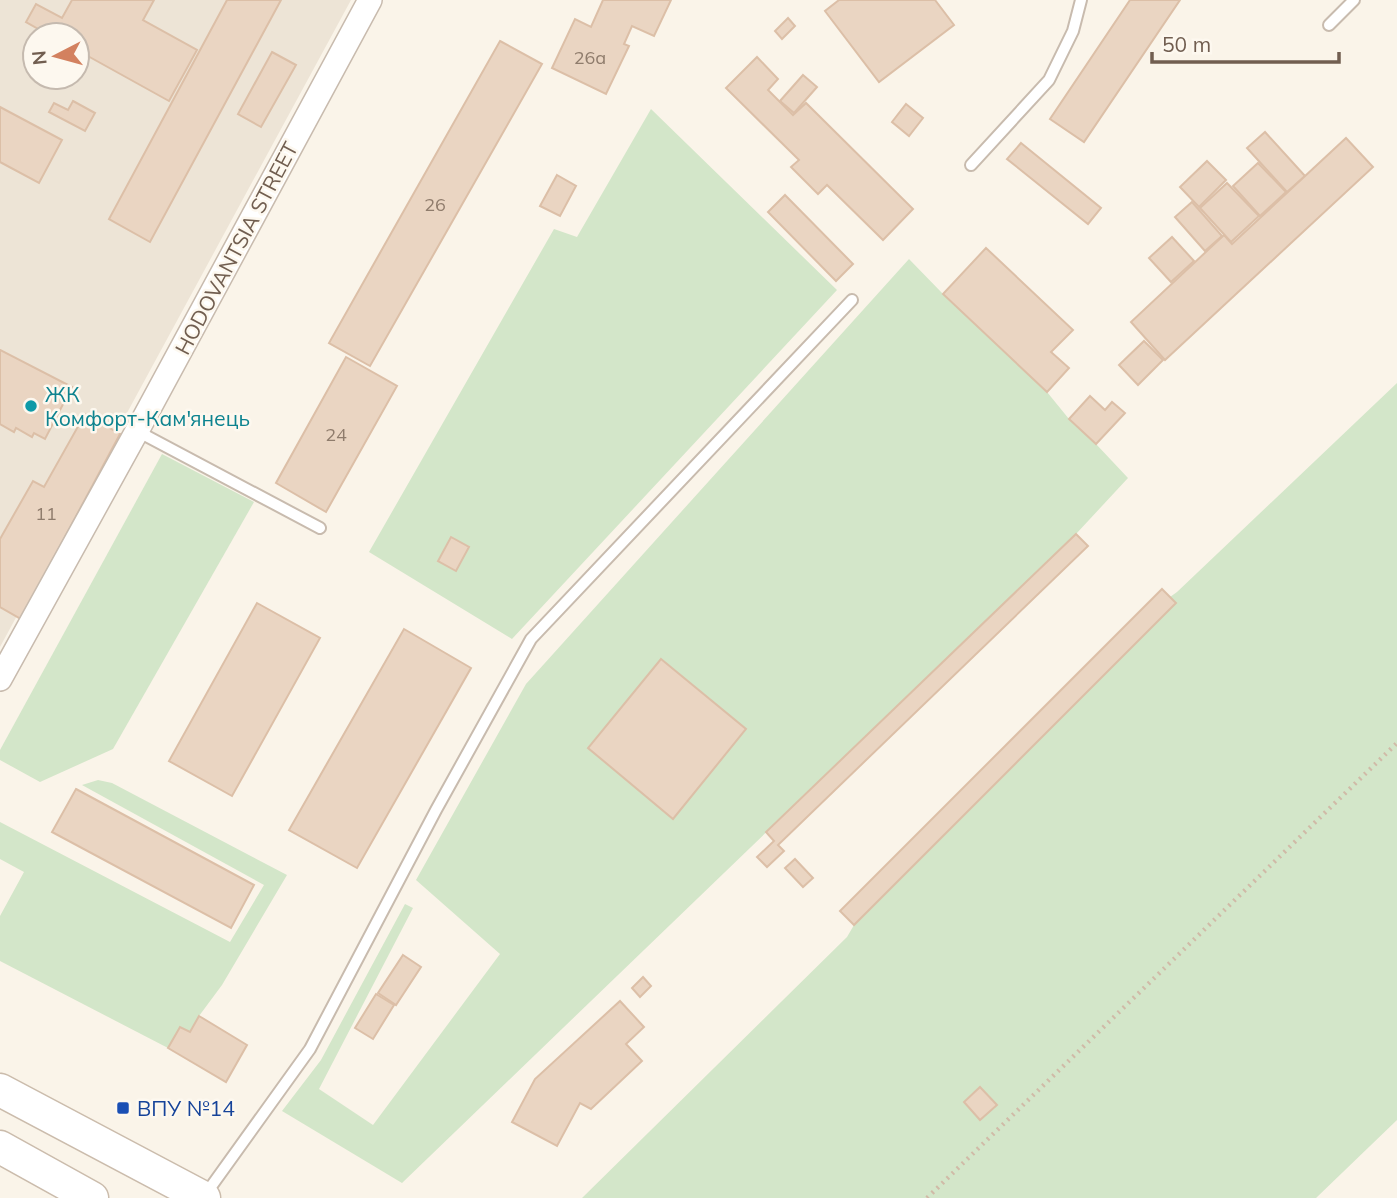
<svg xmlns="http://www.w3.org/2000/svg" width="1397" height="1198" font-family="Mulish,sans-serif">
  <rect width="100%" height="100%" fill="#faf4e9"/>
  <path fill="#ede4d6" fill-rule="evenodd" d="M0 0H351L0 647ZM35 35H77V77H35Z"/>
  <g fill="#d3e6c9" fill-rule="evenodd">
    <polygon points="651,109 837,290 512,639 369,552 554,229 577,237"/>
    <path d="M909 259 943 294 1047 392 1069 419 1096 444 1128 478 1076 534 402 1183 282 1111 321 1060 405 904 413 908 319 1089 373 1125 500 954 416 880 526 684ZM661 659 745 729 673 818 588 748Z"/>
    <polygon points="1397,383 1397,1120 1316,1198 582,1198 847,937 854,925 1175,603 1170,597 1177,592"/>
    <polygon points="162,454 254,502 113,749 40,782 0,760 0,750"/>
    <polygon points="98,780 112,783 287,875 222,985 199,1016 190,1032 180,1027 168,1048 0,961 0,916 24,872 0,859 0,822 230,942 264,885 82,785"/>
  </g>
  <g fill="#ead5c2" stroke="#dcbfa7" stroke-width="2">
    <polygon points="72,0 154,0 143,20 197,50 169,101 77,50 77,35 49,35 26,22 36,4 62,18"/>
    <polygon points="227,0 281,0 150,242 109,219"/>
    <polygon points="603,0 671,0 654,36 632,26 624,44 629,46 606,94 552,68 575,19 591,27"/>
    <polygon points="839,0 935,0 954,25 879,82 825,11"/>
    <polygon points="1130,0 1180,0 1084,142 1050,119"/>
    <polygon points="788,18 795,26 782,39 775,31"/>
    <polygon points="500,41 542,64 370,366 329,343"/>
    <polygon points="272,52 296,65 261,127 238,114"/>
    <polygon points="757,57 778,79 768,90 793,115 806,103 913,209 883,240 827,185 818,194 791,167 799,160 726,88"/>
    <polygon points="803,75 817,87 794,113 780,101"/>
    <polygon points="73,101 95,113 85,131 49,112 54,103 68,110"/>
    <polygon points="906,104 923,118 909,136 892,122"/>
    <polygon points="0,107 62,140 39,183 0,162"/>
    <polygon points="1265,132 1305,176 1287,192 1247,148"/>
    <polygon points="1346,138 1373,167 1165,360 1131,322 1224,235 1232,244"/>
    <polygon points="1021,143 1101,208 1088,224 1007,159"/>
    <polygon points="1207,161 1226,180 1199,207 1180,187"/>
    <polygon points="1258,163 1286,192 1260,216 1233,186"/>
    <polygon points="557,175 576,186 560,216 540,206"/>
    <polygon points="1227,183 1259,216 1231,242 1200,208"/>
    <polygon points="785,195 853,264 836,281 768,212"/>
    <polygon points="1192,202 1222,236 1205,251 1175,217"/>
    <polygon points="1172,237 1194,261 1171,282 1149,258"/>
    <polygon points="986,248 1073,330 1051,352 1069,368 1047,392 943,294"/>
    <polygon points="1144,341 1163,360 1138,385 1119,365"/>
    <polygon points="0,350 72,387 45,439 34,433 32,437 16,428 14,432 0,424"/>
    <polygon points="346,357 397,386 326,512 276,483"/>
    <polygon points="1090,396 1105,410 1112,402 1125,413 1096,444 1069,419"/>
    <polygon points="85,414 120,434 21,619 0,607 0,539 33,481 44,487"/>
    <polygon points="1076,534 1088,546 778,845 784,851 767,867 757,857 774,841 766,832"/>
    <polygon points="451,537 469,547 456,571 438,561"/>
    <polygon points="1162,589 1176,603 854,925 840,911"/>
    <polygon points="257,603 320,638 232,796 169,761"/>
    <polygon points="404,629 471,668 357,868 289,830"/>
    <polygon points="661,659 746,729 673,819 588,748"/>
    <polygon points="76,789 254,885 231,928 52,832"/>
    <polygon points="795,859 813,878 803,887 785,868"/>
    <polygon points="403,955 421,967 396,1005 378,993"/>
    <polygon points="643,977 651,986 640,997 632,988"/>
    <polygon points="376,994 394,1005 373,1039 355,1028"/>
    <polygon points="620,1001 644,1027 626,1044 642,1061 591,1109 580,1103 557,1146 512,1122 535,1079"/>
    <polygon points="199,1016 247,1045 226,1082 168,1048 180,1027 190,1032"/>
    <polygon points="980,1087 997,1105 980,1120 964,1102"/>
  </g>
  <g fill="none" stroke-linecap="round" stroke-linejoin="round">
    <defs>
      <g id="service">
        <polyline points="1329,25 1354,0"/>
        <polyline points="971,165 1049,80 1073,31 1081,0"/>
        <polyline points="137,431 320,528"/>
        <polyline points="205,1195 310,1049 436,810 531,639 852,300"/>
      </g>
      <polyline id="minor" points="0,679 137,431 370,0"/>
      <g id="secondary">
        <polyline points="0,1090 204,1198"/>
        <polyline points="0,1147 92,1198"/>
      </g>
    </defs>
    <use href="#service" stroke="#c8bbae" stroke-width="14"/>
    <use href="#minor" stroke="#c8bbae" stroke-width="26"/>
    <use href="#secondary" stroke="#cbbcac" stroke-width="35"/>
    <polyline stroke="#d0baa7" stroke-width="4.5" stroke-dasharray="2 5" stroke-linecap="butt" points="927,1198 1397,743"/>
    <use href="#service" stroke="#fff" stroke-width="10"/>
    <use href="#minor" stroke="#fff" stroke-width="23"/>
    <use href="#secondary" stroke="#fff" stroke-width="32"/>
  </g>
  <circle fill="#0f9aa8" stroke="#fdf8ef" stroke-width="2.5" cx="31" cy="406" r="7"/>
  <rect fill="#1a4fb4" stroke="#fdf8ef" stroke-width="2.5" x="116" y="1101" width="14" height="14" rx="3.5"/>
  <g text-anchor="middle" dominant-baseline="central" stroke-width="5" stroke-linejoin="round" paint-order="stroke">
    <g font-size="18" fill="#8f7c6c">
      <text x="590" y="57">26а</text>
      <text x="435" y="204">26</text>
      <text x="336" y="434">24</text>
      <text x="46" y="513">11</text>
    </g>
    <g font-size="21" fill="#715e50" stroke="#fdf8ef">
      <text transform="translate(236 248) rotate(-62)">HODOVANTSIA STREET</text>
    </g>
    <g font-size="21" fill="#0d838f" stroke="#fdf8ef" text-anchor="start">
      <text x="45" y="394">ЖК<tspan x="45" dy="24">Комфорт-Кам'янець</tspan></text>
    </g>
    <g font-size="21" fill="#164399" stroke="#fdf8ef" text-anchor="start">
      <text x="137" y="1108">ВПУ №14</text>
    </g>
  </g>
  <g transform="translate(56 56) rotate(264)"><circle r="33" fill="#fdf8ef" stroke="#c5baaf" stroke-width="2"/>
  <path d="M0-5L12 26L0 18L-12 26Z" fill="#d3815f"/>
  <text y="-10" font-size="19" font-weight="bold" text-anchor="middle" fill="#715e50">N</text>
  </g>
  <path d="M1152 52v10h187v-10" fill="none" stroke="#715e50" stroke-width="3.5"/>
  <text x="1162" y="52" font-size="21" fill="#715e50" stroke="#fdf8ef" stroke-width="5" paint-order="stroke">50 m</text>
</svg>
